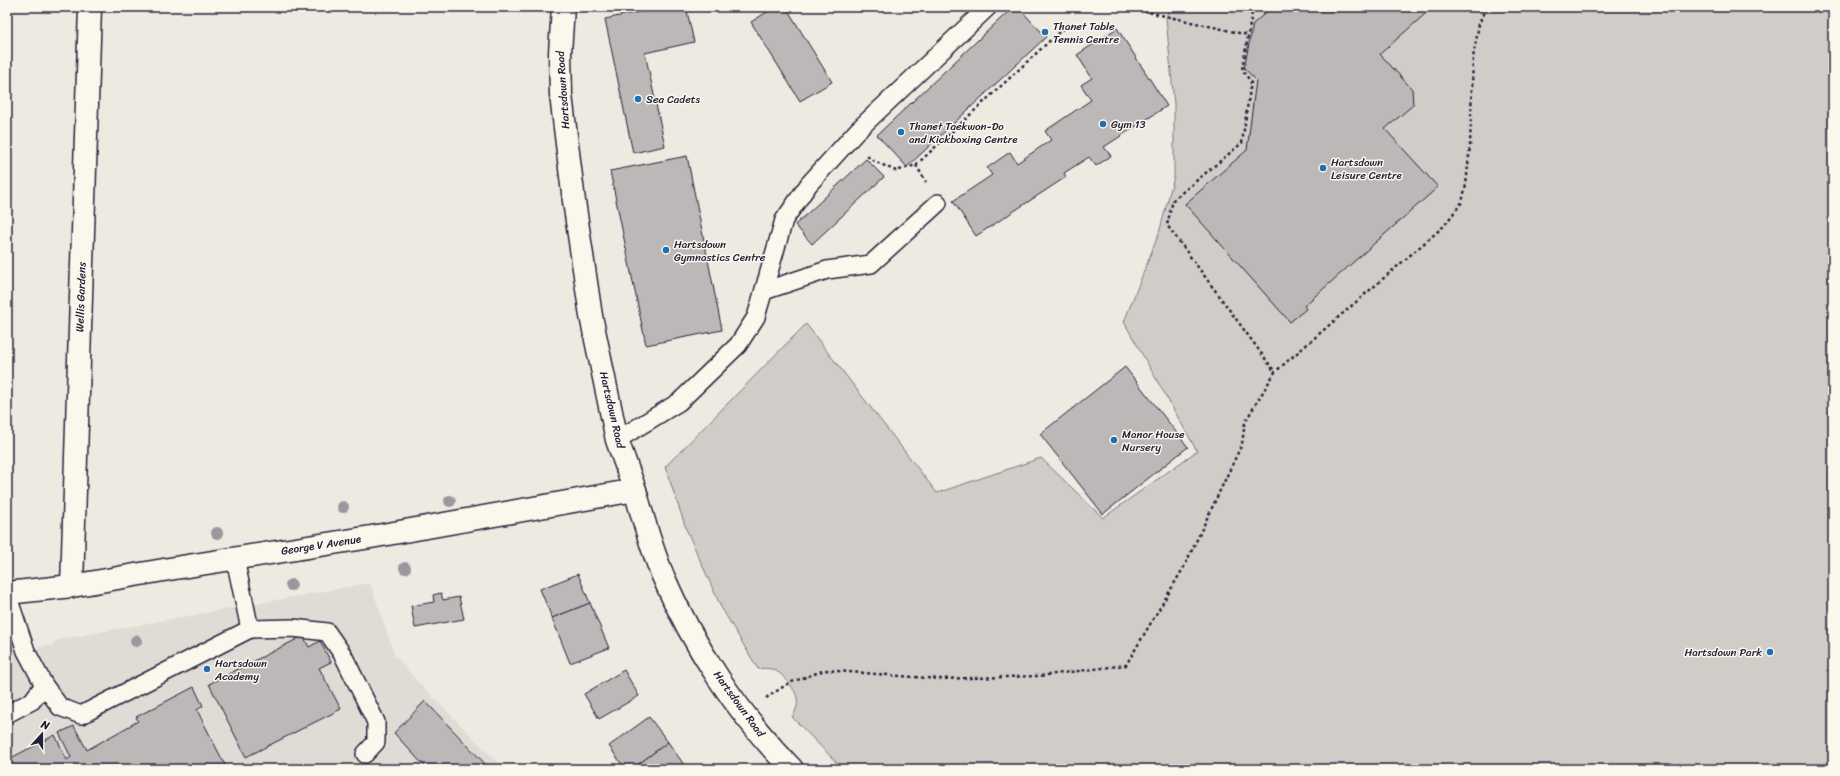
<svg xmlns="http://www.w3.org/2000/svg" width="1840" height="776" font-family="Sriracha,sans-serif">
  <rect width="100%" height="100%" fill="#eeeae2"/>
  <filter id="ink" filterUnits="userSpaceOnUse"><feTurbulence type="fractalNoise" baseFrequency=".025" numOctaves="2"/><feDisplacementMap in="SourceGraphic" scale="8" xChannelSelector="R" yChannelSelector="G"/><feConvolveMatrix kernelMatrix="1 2 1 2 8 2 1 2 1" color-interpolation-filters="sRGB"/></filter>
  <g filter="url(#ink)">
    <polygon fill="#dfdbd5" points="370,583 395,656 418,682 504,769 7,769 7,654 52,645 57,640"/>
    <path fill="#d0cdc9" stroke="#797882" d="M1169 7H1833V769H843L792 717C801 704 798 695 789 683 780 672 773 666 758 669L721 607 687 531 665 467 806 324 937 493 1041 458 1103 518 1197 451 1124 322 1159 233 1174 177V104L1166 18Z"/>
    <g fill="#bcb8b8" stroke="#22223b">
      <polygon points="662,7 686,7 694,42 645,53 665,146 633,153 605,19"/>
      <polygon points="775,7 786,7 832,82 800,101 751,22"/>
      <polygon points="1013,7 1018,7 1046,37 907,167 877,135"/>
      <polygon points="1272,7 1433,7 1380,54 1412,89 1413,105 1385,129 1438,187 1304,306 1306,309 1290,322 1185,204 1247,150 1256,80 1244,68 1253,24"/>
      <polygon points="1117,28 1167,106 1104,147 1111,156 1096,166 1089,157 1064,173 1066,177 976,236 953,201 992,175 987,168 1010,152 1017,163 1051,140 1045,131 1091,100 1081,85 1092,78 1077,55"/>
      <polygon points="687,156 722,330 646,345 610,171"/>
      <polygon points="866,159 884,177 812,244 795,225"/>
      <polygon points="1125,367 1188,447 1103,514 1040,434"/>
      <polygon points="578,574 590,603 552,618 540,589"/>
      <polygon points="441,593 443,600 459,597 464,619 415,628 411,606 434,602 433,595"/>
      <polygon points="590,603 609,648 570,663 552,618"/>
      <polygon points="303,636 309,647 320,641 331,662 319,668 341,709 246,757 209,684"/>
      <polygon points="624,670 639,696 599,719 584,694"/>
      <polygon points="194,687 203,706 197,710 227,769 7,769 7,760 55,735 67,760 71,757 59,733 74,726 87,750 138,721 136,717"/>
      <polygon points="425,701 490,769 427,769 394,733"/>
      <polygon points="649,717 668,742 632,769 625,769 609,746"/>
      <polygon points="668,742 687,769 632,769"/>
    </g>
    <g fill="none" stroke-linecap="round" stroke-linejoin="round">
      <defs>
        <g id="service">
          <polyline points="764,291 827,270 871,264 938,203"/>
          <polyline points="617,440 679,402 738,345 756,317 784,220 809,184 858,130 988,7"/>
          <polyline points="7,594 26,651 44,685 60,707 81,715 250,629 235,559"/>
          <polyline points="250,629 293,628 327,632 343,655 376,722 376,742 365,754"/>
          <polyline points="7,714 32,701 44,685"/>
        </g>
        <g id="minor">
          <polyline points="563,7 560,53 561,95 574,201 591,316 617,440 635,490"/>
          <polyline points="72,586 90,7"/>
        </g>
        <path id="secondary" d="M7 593 72 586 175 568 371 537 635 490C643 518 651 548 663 576 693 646 738 714 792 769"/>
      </defs>
      <use href="#service" stroke="#22223b" stroke-width="20"/>
      <use href="#minor" stroke="#22223b" stroke-width="25"/>
      <use href="#secondary" stroke="#22223b" stroke-width="25"/>
      <g stroke="#22223b" stroke-width="2.5" stroke-dasharray="3 3" stroke-linecap="butt">
        <polyline points="1126,7 1248,35"/>
        <polyline points="1253,7 1242,70 1251,82 1242,143 1173,200 1167,225 1275,372"/>
        <polyline points="867,156 874,161 896,171 916,165 1070,22"/>
        <polyline points="916,165 926,182"/>
        <polyline points="766,698 789,683 825,670 939,679 1039,676 1126,665 1184,567 1242,444 1245,422 1275,372 1444,226 1462,202 1466,185 1470,146 1473,58 1479,24 1486,7"/>
        <polyline points="1831,769 1833,767"/>
      </g>
      <use href="#service" stroke="#fbf7ec" stroke-width="17"/>
      <use href="#minor" stroke="#fbf7ec" stroke-width="22"/>
      <use href="#secondary" stroke="#fbf7ec" stroke-width="22"/>
    </g>
    <g fill="#9a989e">
      <circle cx="450" cy="501" r="6"/>
      <circle cx="343" cy="507" r="6"/>
      <circle cx="217" cy="533" r="6"/>
      <circle cx="405" cy="568" r="6"/>
      <circle cx="291" cy="585" r="6"/>
      <circle cx="136" cy="641" r="6"/>
    </g>
  </g>
  <g fill="#1f6fb2" stroke="#fbf7ec" stroke-width="1.5">
    <circle cx="1045" cy="32" r="4"/>
    <circle cx="638" cy="99" r="4"/>
    <circle cx="1103" cy="124" r="4"/>
    <circle cx="901" cy="132" r="4"/>
    <circle cx="1323" cy="168" r="4"/>
    <circle cx="666" cy="250" r="4"/>
    <circle cx="1114" cy="440" r="4"/>
    <circle cx="1770" cy="652" r="4"/>
    <circle cx="207" cy="669" r="4"/>
  </g>
  <g text-anchor="middle" dominant-baseline="central" stroke-width="3" stroke-linejoin="round" paint-order="stroke">
    <g font-size="11" fill="#22223b" stroke="#fbf7ec" text-anchor="start">
      <text x="1053" y="26">Thanet Table<tspan x="1053" dy="13">Tennis Centre</tspan></text>
      <text x="646" y="99">Sea Cadets</text>
      <text x="1111" y="124">Gym 13</text>
      <text x="909" y="126">Thanet Taekwon-Do<tspan x="909" dy="13">and Kickboxing Centre</tspan></text>
      <text x="1331" y="162">Hartsdown<tspan x="1331" dy="13">Leisure Centre</tspan></text>
      <text x="674" y="244">Hartsdown<tspan x="674" dy="13">Gymnastics Centre</tspan></text>
      <text x="1122" y="434">Manor House<tspan x="1122" dy="13">Nursery</tspan></text>
      <text x="1762" y="652" text-anchor="end">Hartsdown Park</text>
      <text x="215" y="663">Hartsdown<tspan x="215" dy="13">Academy</tspan></text>
    </g>
    <g font-size="11" fill="#22223b" stroke="#fbf7ec">
      <text transform="translate(563 90) rotate(-94)">Hartsdown Road</text>
      <text transform="translate(81 297) rotate(-88)">Wellis Gardens</text>
      <text transform="translate(612 410) rotate(77)">Hartsdown Road</text>
      <text transform="translate(321 545) rotate(-9)">George V Avenue</text>
      <text transform="translate(739 704) rotate(54)">Hartsdown Road</text>
    </g>
  </g>
  <rect width="1840" height="776" fill="none" stroke="#fbf7ec" stroke-width="24"/>
  <rect x="12" y="12" width="1816" height="752" fill="none" stroke="#22223b" stroke-width="1.5" filter="url(#ink)"/>
  <g transform="translate(42 734) rotate(21)" stroke="#fbf7ec" stroke-width="3" paint-order="stroke">
  <path d="M0-3L7 15L0 10L-7 15Z" fill="#22223b"/>
  <text y="-6" font-size="11" font-weight="bold" text-anchor="middle" fill="#22223b">N</text>
  </g>
</svg>
